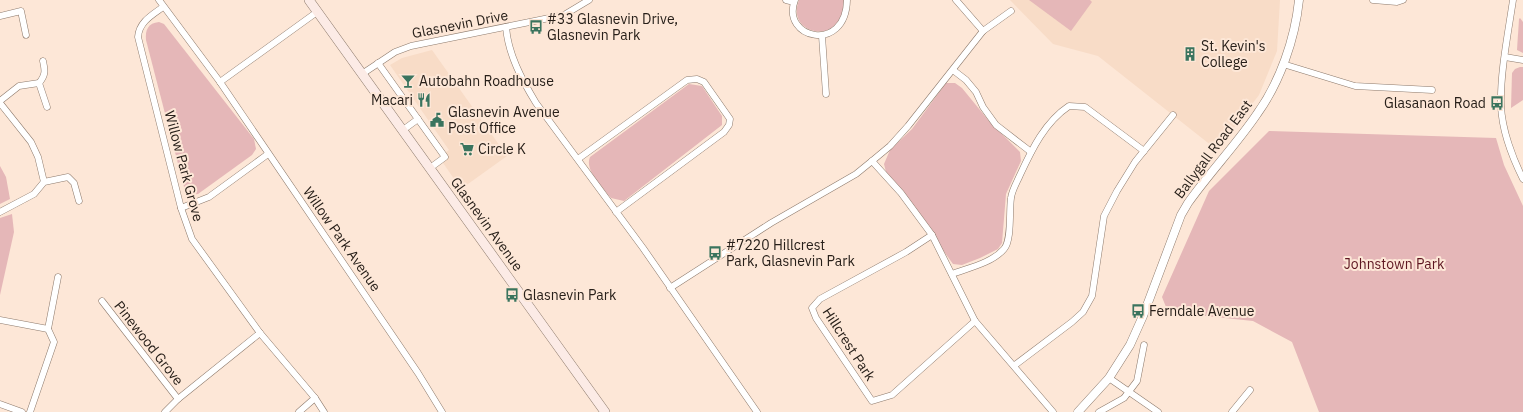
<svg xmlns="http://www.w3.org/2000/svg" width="1523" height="412" font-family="'IBM Plex Sans',sans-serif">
  <rect width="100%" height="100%" fill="#fde7d7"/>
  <g fill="#f8dcc7">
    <polygon points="1010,0 1280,0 1277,51 1259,95 1217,150 1098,56 1053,44"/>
    <polygon points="432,50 507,156 461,189 439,157 449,150 390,65 402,58"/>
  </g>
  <g fill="#e5b7b8">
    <path d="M799 0H844C849 46 784 38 799 0Z"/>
    <polygon points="1029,0 1090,0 1092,2 1071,31"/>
    <polygon points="1520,18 1523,22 1523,53 1517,50 1519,19"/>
    <path d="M159 22 164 24 254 139 256 149 252 155 198 194 190 195 184 187 146 40C145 30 148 23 159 22Z"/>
    <polygon points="1520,67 1523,67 1523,100 1511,108 1512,73 1515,69"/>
    <polygon points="946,83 955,83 962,88 989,121 1020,152 1021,161 1006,194 1002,243 998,249 980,258 962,265 953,264 886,172 884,164 890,150 912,129"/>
    <path d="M689 84 702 86 722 116V125L624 201 611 198C603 188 584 170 590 157Z"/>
    <polygon points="1269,131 1496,138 1504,165 1523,206 1523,412 1319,412 1292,342 1253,321 1168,312 1162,297 1209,191"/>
    <polygon points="0,166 6,177 10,199 0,204"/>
    <polygon points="12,214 14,232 0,295 0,218"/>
  </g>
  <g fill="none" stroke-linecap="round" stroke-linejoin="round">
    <defs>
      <g id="minor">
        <polyline points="159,0 220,82 418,373 442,412"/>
        <polyline points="786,0 794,2"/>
        <path d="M795 0C780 39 846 54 847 0"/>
        <polyline points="956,0 983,31"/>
        <polyline points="1373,0 1397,2 1403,0"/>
        <path d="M1513 0C1508 34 1500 73 1501 106 1502 130 1513 159 1523 179"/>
        <path d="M163 7C152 15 139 22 138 37L181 208 192 239 260 333 315 398 324 412"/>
        <polyline points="0,16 21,11 26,35"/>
        <path d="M506 27C508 54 522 80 536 103L643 248 757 412"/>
        <polyline points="822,36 826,94"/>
        <polyline points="1505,57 1523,60"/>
        <polyline points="378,63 445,157 430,168"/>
        <polyline points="1283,64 1355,86 1432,90"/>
        <polyline points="953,70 966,80 976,92 983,107 996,125 1031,152"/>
        <polyline points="362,74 395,52 411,46 564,15 589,0"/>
        <polyline points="220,82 317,12"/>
        <polyline points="39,83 47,107"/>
        <path d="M0 101 19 86 39 83C46 75 45 70 43 61"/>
        <polyline points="0,103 31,142 38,157 44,182"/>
        <polyline points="403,130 418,119"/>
        <polyline points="578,159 687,80 697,79 704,82 730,119 729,125 724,132 616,212"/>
        <polyline points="872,161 901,193 932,235 975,321 1053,412"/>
        <polyline points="181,208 209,197 268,154"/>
        <polyline points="0,212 34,194 44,182 68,177 74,183 79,201"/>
        <polyline points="932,235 906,252 820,299 812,308 816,318 872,401 892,395 975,321"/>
        <path d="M952 274C968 268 992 263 1004 249 1012 240 1009 211 1011 198 1012 190 1017 182 1020 175 1032 149 1045 122 1069 106L1085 107 1144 151"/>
        <polyline points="670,288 771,223 856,174 872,161 890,146 908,126 983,31 1011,11"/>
        <polyline points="102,301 178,399"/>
        <polyline points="0,320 48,329"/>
        <polyline points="48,329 58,277"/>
        <polyline points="1015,365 1072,322 1083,312 1092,296 1104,216 1117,191 1135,162 1173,115"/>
        <polyline points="1109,378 1158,412"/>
        <polyline points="0,404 22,412"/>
        <polyline points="30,412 54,342 48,329"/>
        <polyline points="165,412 178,399 260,333"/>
        <polyline points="299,412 315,398"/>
        <polyline points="1099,412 1124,398 1137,381 1144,345"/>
        <polyline points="1232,412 1250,390"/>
      </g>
      <path id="tertiary" d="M1078 412 1109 378 1130 345 1143 316 1181 215 1188 203C1210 172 1236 145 1257 114 1280 82 1295 39 1299 0"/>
      <polyline id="secondary" points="309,0 605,412"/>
    </defs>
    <use href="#minor" stroke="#8d7a6c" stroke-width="7"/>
    <use href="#tertiary" stroke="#8d7a6c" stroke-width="9"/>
    <use href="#secondary" stroke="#8d7a6c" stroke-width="10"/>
    <use href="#minor" stroke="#fff" stroke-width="6"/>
    <use href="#tertiary" stroke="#fff" stroke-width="8"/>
    <use href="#secondary" stroke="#fcebe6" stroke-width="9"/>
  </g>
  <defs>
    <symbol id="bus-bare" viewBox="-9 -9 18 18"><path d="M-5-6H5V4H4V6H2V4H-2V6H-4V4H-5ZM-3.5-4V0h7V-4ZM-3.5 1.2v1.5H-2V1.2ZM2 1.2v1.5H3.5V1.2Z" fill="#3a745e" stroke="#fde7d7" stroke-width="2.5" paint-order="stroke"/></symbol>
    <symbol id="building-bare" viewBox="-9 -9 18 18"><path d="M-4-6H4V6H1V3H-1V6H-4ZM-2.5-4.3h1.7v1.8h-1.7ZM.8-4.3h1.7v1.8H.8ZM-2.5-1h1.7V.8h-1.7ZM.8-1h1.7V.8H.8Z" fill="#3a745e" stroke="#fde7d7" stroke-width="2.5" paint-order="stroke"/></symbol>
    <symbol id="bar-bare" viewBox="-9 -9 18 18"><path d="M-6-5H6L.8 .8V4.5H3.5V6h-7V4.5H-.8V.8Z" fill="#3a745e" stroke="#fde7d7" stroke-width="2.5" paint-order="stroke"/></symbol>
    <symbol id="restaurant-bare" viewBox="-9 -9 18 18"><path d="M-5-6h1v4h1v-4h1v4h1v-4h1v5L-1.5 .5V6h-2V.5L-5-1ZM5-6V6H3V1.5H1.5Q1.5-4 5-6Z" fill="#3a745e" stroke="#fde7d7" stroke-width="2.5" paint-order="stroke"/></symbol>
    <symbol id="civic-bare" viewBox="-9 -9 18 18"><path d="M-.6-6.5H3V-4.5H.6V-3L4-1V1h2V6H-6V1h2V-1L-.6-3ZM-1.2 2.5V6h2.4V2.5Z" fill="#3a745e" stroke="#fde7d7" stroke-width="2.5" paint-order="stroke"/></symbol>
    <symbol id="supermarket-bare" viewBox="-9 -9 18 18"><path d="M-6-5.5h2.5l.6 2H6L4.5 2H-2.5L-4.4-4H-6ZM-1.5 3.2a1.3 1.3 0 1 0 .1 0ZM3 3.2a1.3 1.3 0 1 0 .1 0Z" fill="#3a745e" stroke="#fde7d7" stroke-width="2.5" paint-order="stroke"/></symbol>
  </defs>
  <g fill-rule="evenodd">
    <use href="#bus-bare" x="526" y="17" width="20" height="20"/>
    <use href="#building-bare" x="1180" y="44" width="20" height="20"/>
    <use href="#bar-bare" x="398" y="71" width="20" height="20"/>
    <use href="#restaurant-bare" x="414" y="90" width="20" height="20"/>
    <use href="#bus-bare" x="1487" y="93" width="20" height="20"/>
    <use href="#civic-bare" x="427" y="110" width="20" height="20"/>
    <use href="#supermarket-bare" x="457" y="139" width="20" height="20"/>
    <use href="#bus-bare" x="705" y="243" width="20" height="20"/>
    <use href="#bus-bare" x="502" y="285" width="20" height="20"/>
    <use href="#bus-bare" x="1128" y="301" width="20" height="20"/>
  </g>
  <g text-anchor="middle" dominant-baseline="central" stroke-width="4" stroke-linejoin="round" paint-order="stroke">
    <g font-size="14" fill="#28201a" stroke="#fde7d7" text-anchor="start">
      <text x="547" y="19">#33 Glasnevin Drive,<tspan x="547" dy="16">Glasnevin Park</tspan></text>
      <text x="1201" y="46">St. Kevin's<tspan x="1201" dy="16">College</tspan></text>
      <text x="419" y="81">Autobahn Roadhouse</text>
      <text x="413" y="100" text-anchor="end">Macari</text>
      <text x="1486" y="103" text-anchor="end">Glasanaon Road</text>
      <text x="448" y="112">Glasnevin Avenue<tspan x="448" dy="16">Post Office</tspan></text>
      <text x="478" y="149">Circle K</text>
      <text x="726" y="245">#7220 Hillcrest<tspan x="726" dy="16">Park, Glasnevin Park</tspan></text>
      <text x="523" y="295">Glasnevin Park</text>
      <text x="1149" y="311">Ferndale Avenue</text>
    </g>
    <g font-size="14" fill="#28201a" stroke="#fde7d7">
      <text transform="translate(460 24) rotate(-11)">Glasnevin Drive</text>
      <text transform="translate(1213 149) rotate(-53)">Ballygall Road East</text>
      <text transform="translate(184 166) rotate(75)">Willow Park Grove</text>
      <text transform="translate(487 224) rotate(54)">Glasnevin Avenue</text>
      <text transform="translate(342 239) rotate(55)">Willow Park Avenue</text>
      <text transform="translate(149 343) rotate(52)">Pinewood Grove</text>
      <text transform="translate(849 344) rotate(57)">Hillcrest Park</text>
    </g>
    <g font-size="14" fill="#5e1621" stroke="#fde7d7">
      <text x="1394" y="264">Johnstown Park</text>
    </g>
  </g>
</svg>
